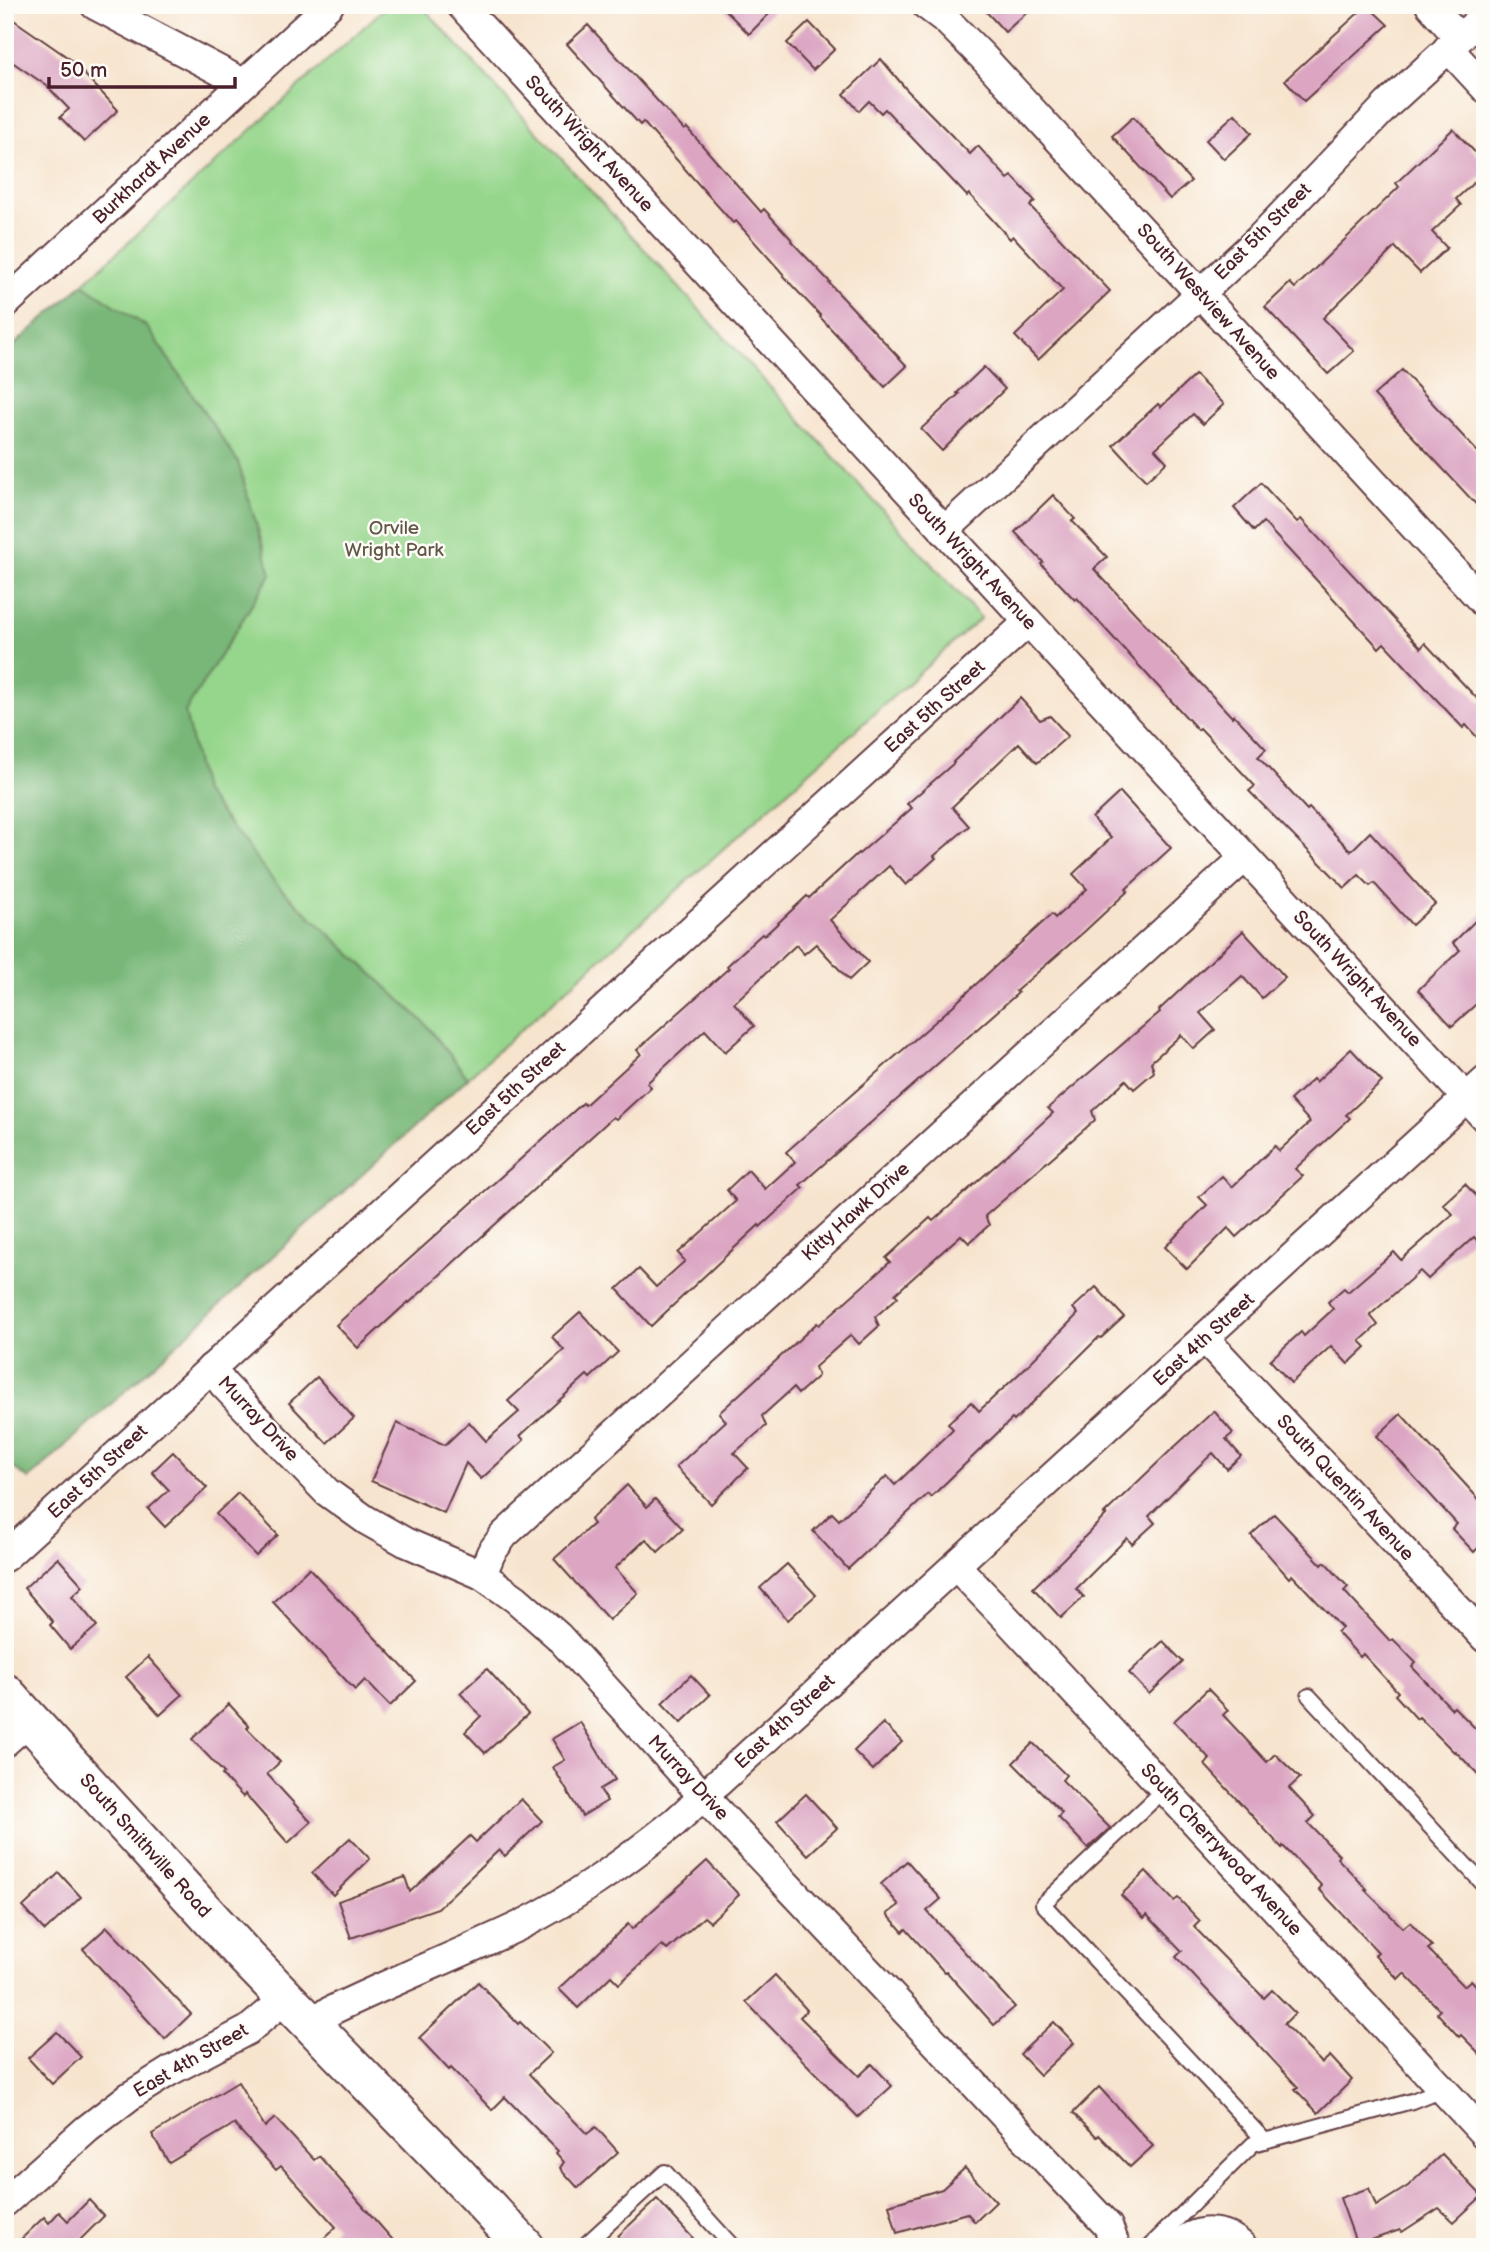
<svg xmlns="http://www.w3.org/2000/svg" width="1490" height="2252" font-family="'Balsamiq Sans',sans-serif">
  <rect width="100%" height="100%" fill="#fdfcf7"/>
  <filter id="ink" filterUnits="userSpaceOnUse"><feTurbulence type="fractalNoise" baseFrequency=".0143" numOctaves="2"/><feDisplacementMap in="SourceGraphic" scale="14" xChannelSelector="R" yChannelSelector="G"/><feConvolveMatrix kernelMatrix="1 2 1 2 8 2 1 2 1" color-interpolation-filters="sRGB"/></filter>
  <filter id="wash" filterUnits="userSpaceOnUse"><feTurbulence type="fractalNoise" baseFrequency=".00686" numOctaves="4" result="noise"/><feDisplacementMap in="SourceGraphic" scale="28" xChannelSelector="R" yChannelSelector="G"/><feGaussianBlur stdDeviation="1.57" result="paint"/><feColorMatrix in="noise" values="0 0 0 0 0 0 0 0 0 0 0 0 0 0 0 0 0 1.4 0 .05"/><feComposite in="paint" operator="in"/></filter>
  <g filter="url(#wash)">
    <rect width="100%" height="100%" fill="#f7e4ce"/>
    <polygon fill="#96d68c" stroke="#707a5c" stroke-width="2" points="388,5 421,5 981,618 417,1123 5,679 5,355"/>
    <polygon fill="#78b778" stroke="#616b52" stroke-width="2" points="83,284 147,327 238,462 271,574 185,712 203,791 277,885 425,1023 468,1078 29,1479 5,1462 5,353"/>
    <g id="blocks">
      <g fill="#dca6c3">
        <polygon points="720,5 778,5 749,34"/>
        <polygon points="980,5 1035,5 1005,32"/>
        <polygon points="1367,5 1388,25 1304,101 1285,80"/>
        <polygon points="5,14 70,59 118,110 84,142 60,117 69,109 47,86 5,57"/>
        <polygon points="809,22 835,49 813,70 787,43"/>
        <polygon points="588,25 684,130 687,128 761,212 764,209 792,240 791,241 830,282 829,283 907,366 885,387 820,317 821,316 783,276 784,275 736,221 733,223 643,122 640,125 567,44"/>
        <polygon points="881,59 906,89 970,154 978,146 1008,179 1012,176 1035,201 1030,206 1110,291 1038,360 1015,336 1063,290 1013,236 1010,239 969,194 967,196 885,109 881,113 869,101 859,111 844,94"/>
        <polygon points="1235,114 1252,133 1224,159 1206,140"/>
        <polygon points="1133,117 1191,181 1170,199 1112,136"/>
        <polygon points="1453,129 1485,163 1485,172 1456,199 1461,205 1432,232 1447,248 1420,273 1395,247 1323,318 1354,351 1328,374 1265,307 1290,283 1295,288 1399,187 1396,183"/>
        <polygon points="984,367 1005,389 942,451 921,429 959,394 957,393"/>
        <polygon points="1402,370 1485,460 1485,514 1374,395"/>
        <polygon points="1195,375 1224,404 1203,424 1193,414 1155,449 1167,462 1146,481 1113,445 1158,404 1161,407"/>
        <polygon points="1261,483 1297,522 1301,519 1421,648 1425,643 1485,707 1485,746 1466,725 1463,728 1384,643 1379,648 1263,522 1254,531 1234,508"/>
        <polygon points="1053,495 1075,519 1072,521 1107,557 1094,569 1232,717 1234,715 1266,749 1258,757 1307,810 1309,808 1351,851 1370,832 1435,904 1412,925 1374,883 1370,886 1359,875 1345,888 1249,791 1255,786 1200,728 1198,730 1077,598 1075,600 1041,564 1043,562 1015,532"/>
        <polygon points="1020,698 1040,720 1050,716 1068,736 1037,763 1019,743 952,807 969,826 934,856 936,858 906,885 889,866 830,920 868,962 849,980 816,944 804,954 796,945 734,1003 754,1026 725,1052 705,1030 647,1083 651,1087 616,1119 613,1117 409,1303 408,1302 358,1348 336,1325 583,1103 585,1105 641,1054 637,1050 729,968 727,966 762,934 764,936 807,896 809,898 858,853 859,854 912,808 907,804 954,763 953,762"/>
        <polygon points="1120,792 1171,848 1126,889 1128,891 1085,931 1016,991 1018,993 800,1185 803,1188 760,1227 759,1225 651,1326 617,1289 639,1269 656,1287 685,1261 678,1253 736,1201 727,1190 748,1170 765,1189 795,1162 786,1152 945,1013 1052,914 1055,918 1087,889 1073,874 1111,838 1092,818"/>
        <polygon points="1485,911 1485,996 1452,1026 1418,990 1460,950 1453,943"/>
        <polygon points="1243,931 1285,977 1262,998 1242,976 1200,1013 1215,1030 1194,1049 1181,1035 1151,1062 1154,1072 1134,1089 1126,1080 1092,1111 1095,1120 985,1216 989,1225 969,1243 961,1235 895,1294 898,1297 875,1317 879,1326 859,1344 851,1335 815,1367 818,1376 798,1394 793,1388 762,1416 766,1426 734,1453 748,1468 711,1504 676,1467 726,1421 719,1413 817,1323 819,1325 890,1262 886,1258 930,1218 933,1221 997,1164 1053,1113 1048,1108 1160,1012 1159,1010"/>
        <polygon points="1351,1049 1382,1082 1346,1115 1350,1118 1295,1169 1303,1176 1236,1237 1228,1228 1187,1269 1165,1247 1207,1205 1199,1197 1222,1176 1232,1187 1275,1146 1279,1151 1310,1122 1290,1100 1313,1079 1316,1082"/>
        <polygon points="1465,1184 1485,1205 1485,1249 1474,1237 1428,1279 1420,1271 1370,1315 1378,1325 1360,1341 1366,1347 1348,1364 1331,1346 1291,1383 1270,1360 1301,1332 1304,1336 1333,1309 1328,1302 1344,1288 1348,1292 1394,1252 1401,1260 1453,1214 1443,1204"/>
        <polygon points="1096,1287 1124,1317 1101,1338 1099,1337 1014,1421 1012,1419 931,1497 928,1494 848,1569 813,1531 832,1513 839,1520 887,1476 895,1485 953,1429 948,1423 971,1402 979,1411 1022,1371 1078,1314 1073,1308"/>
        <polygon points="580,1312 618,1352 590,1378 587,1375 520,1436 524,1440 481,1479 466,1463 444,1513 371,1481 397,1423 445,1445 469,1422 486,1441 519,1412 508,1401 564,1350 552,1337"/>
        <polygon points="317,1377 354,1418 327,1443 289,1403"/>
        <polygon points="1214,1411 1233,1433 1226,1439 1241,1456 1227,1469 1213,1453 1199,1466 1149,1516 1155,1523 1132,1544 1127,1538 1076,1589 1084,1597 1061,1618 1033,1588 1063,1559 1106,1515 1104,1514 1169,1452"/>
        <polygon points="1401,1414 1485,1506 1485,1541 1474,1552 1452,1529 1457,1524 1377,1436"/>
        <polygon points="173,1452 207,1488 165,1527 148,1509 169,1490 152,1472"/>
        <polygon points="627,1485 647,1507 655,1499 683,1529 658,1552 646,1539 615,1568 638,1593 609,1620 554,1559 593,1524 590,1520"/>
        <polygon points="238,1493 278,1535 256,1556 216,1514"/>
        <polygon points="1274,1514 1322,1565 1325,1562 1348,1587 1344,1591 1390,1641 1393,1639 1416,1663 1412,1667 1452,1709 1454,1707 1485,1738 1485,1781 1455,1751 1454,1752 1419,1717 1417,1719 1395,1695 1398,1692 1363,1654 1360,1657 1337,1632 1342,1628 1292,1575 1289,1578 1251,1535"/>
        <polygon points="58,1558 83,1586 72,1596 97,1626 70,1649 50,1625 53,1622 24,1588"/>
        <polygon points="787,1564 816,1595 788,1620 760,1588"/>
        <polygon points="309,1568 416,1681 390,1706 365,1680 355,1690 273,1602"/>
        <polygon points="1163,1641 1183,1662 1149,1694 1129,1673"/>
        <polygon points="148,1657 182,1695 160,1715 126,1677"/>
        <polygon points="487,1669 528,1714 485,1753 465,1732 481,1716 460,1693"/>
        <polygon points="691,1675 710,1695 681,1723 662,1703"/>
        <polygon points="1208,1689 1228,1710 1223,1715 1267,1762 1275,1754 1300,1778 1289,1788 1315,1816 1308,1823 1339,1855 1337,1858 1367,1889 1365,1890 1403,1928 1410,1922 1432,1946 1428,1949 1464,1986 1471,1980 1485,1995 1485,2059 1461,2035 1459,2037 1437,2013 1440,2010 1404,1973 1398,1979 1375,1955 1378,1952 1319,1889 1322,1886 1283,1846 1282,1848 1205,1765 1210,1759 1174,1721"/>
        <polygon points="229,1704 249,1726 247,1728 280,1762 267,1774 311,1822 288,1843 245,1794 243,1797 222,1775 224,1773 192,1739"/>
        <polygon points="580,1722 615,1780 600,1789 607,1801 582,1816 553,1767 565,1760 552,1739"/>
        <polygon points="883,1723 902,1742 873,1770 854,1751"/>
        <polygon points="1033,1743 1066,1775 1062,1780 1110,1828 1088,1848 1058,1817 1062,1813 1013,1763"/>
        <polygon points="806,1794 837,1828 808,1855 777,1821"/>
        <polygon points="521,1799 542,1821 505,1856 499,1850 438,1908 351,1938 338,1901 405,1877 410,1892 470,1836 476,1842"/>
        <polygon points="350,1838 370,1859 333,1895 312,1873"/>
        <polygon points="707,1861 739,1895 710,1922 704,1917 667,1950 662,1945 619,1984 611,1976 578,2008 559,1989 628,1924 632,1929"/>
        <polygon points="907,1861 941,1899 927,1911 1015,2007 994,2025 946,1971 944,1972 906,1929 903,1932 887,1914 899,1905 881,1884"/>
        <polygon points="1146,1871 1174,1901 1178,1898 1200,1921 1194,1927 1264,1998 1272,1990 1295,2013 1284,2024 1322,2063 1330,2056 1352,2080 1318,2113 1295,2089 1298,2087 1176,1957 1182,1951 1147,1915 1144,1918 1121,1895"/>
        <polygon points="59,1873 81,1897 45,1931 23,1907"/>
        <polygon points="107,1927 191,2014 165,2039 83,1949"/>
        <polygon points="775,1975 807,2010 800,2017 859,2076 872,2064 892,2086 858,2117 746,2002"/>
        <polygon points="478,1982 518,2024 520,2022 551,2053 529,2074 587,2134 596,2127 618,2152 578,2188 560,2168 564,2162 556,2153 558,2151 505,2097 492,2110 451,2068 449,2070 419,2038"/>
        <polygon points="1054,2022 1074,2043 1040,2075 1020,2054"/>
        <polygon points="57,2032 81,2057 52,2084 28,2058"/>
        <polygon points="238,2082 265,2127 275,2118 314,2160 319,2156 399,2247 315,2247 336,2227 281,2166 276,2170 234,2124 169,2163 152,2134"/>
        <polygon points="1099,2087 1153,2146 1130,2167 1099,2135 1097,2137 1073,2113"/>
        <polygon points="1442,2154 1482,2196 1454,2222 1439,2208 1402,2232 1400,2230 1357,2245 1340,2198 1369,2188 1376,2206 1408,2186"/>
        <polygon points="965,2168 996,2202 975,2222 967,2213 897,2233 889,2205 942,2189"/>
        <polygon points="657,2199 701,2247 628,2247 618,2236"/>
        <polygon points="89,2200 104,2216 73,2247 13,2247 44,2217 49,2223 59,2212 68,2221"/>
      </g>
    </g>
  </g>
  <g filter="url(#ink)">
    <use href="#blocks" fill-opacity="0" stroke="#643d43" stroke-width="2"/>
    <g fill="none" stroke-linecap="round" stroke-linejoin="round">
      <defs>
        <g id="service">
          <polyline points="1309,1696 1485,1886"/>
          <polyline points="1165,1789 1043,1904 1265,2141"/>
          <polyline points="583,2247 665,2172 733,2247"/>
          <polyline points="1149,2247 1253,2144 1412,2101 1442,2089"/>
        </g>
        <g id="minor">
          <polyline points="95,5 243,83"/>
          <polyline points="461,5 1485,1118"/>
          <polyline points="926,5 946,20 982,56 1485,604"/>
          <polyline points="1430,5 1459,38"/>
          <polyline points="1448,48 1485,88"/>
          <polyline points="5,304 329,5"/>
          <polyline points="944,531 1259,239 1388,104 1485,15"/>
          <polyline points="1205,1339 1485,1638"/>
          <polyline points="211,1368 224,1385 327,1492 366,1520 405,1542 482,1575 516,1599 558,1636 704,1797 1108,2226 1116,2247"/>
          <polyline points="5,1557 1028,622"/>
          <polyline points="956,1566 1006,1618 1485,2135"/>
          <polyline points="482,1575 491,1553 504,1535 1244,858"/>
          <polyline points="5,1742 30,1720"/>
          <path d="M308 2022C377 1987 449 1959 519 1926 576 1898 626 1861 675 1822L1485 1081"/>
          <polyline points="5,2202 87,2129 130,2096 170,2071 248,2030 285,1999"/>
          <path d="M1177 2247C1196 2227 1224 2228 1243 2247"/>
        </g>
        <polyline id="secondary" points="5,1693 246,1957 450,2167 525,2247"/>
      </defs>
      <use href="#service" stroke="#643d43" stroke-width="18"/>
      <use href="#minor" stroke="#643d43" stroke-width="32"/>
      <use href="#secondary" stroke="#643d43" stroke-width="42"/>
      <use href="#service" stroke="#fff" stroke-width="14"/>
      <use href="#minor" stroke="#fff" stroke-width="28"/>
      <use href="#secondary" stroke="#fff" stroke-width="38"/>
    </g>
  </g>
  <g text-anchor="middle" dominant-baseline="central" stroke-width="5" stroke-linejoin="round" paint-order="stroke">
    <g font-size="19" fill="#4a1f2b" stroke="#fdfcf7">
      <text transform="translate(589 144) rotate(47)">South Wright Avenue</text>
      <text transform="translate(152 169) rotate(-43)">Burkhardt Avenue</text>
      <text transform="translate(1263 232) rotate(-45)">East 5th Street</text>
      <text transform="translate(1208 302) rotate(48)">South Westview Avenue</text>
      <text transform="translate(972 562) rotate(47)">South Wright Avenue</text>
      <text transform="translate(935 707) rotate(-42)">East 5th Street</text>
      <text transform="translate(1357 979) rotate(47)">South Wright Avenue</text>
      <text transform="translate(516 1089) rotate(-43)">East 5th Street</text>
      <text transform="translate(856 1212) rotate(-42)">Kitty Hawk Drive</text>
      <text transform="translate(1204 1340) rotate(-42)">East 4th Street</text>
      <text transform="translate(258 1419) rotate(47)">Murray Drive</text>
      <text transform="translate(98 1472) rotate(-43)">East 5th Street</text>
      <text transform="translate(1345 1488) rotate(47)">South Quentin Avenue</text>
      <text transform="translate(785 1722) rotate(-43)">East 4th Street</text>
      <text transform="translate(688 1778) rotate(47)">Murray Drive</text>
      <text transform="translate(145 1846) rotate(48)">South Smithville Road</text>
      <text transform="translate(1221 1850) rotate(47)">South Cherrywood Avenue</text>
      <text transform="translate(191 2061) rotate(-30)">East 4th Street</text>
    </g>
    <g font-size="19" fill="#615648" stroke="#fdfcf7">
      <text x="394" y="528">Orvile<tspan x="394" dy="22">Wright Park</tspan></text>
    </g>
  </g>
  <rect width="1490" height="2252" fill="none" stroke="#fdfcf7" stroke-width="28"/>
  <path d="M49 77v10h186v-10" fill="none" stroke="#4a1f2b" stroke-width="3.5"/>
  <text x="60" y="77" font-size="21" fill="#4a1f2b" stroke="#fdfcf7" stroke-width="5" paint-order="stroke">50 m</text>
</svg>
